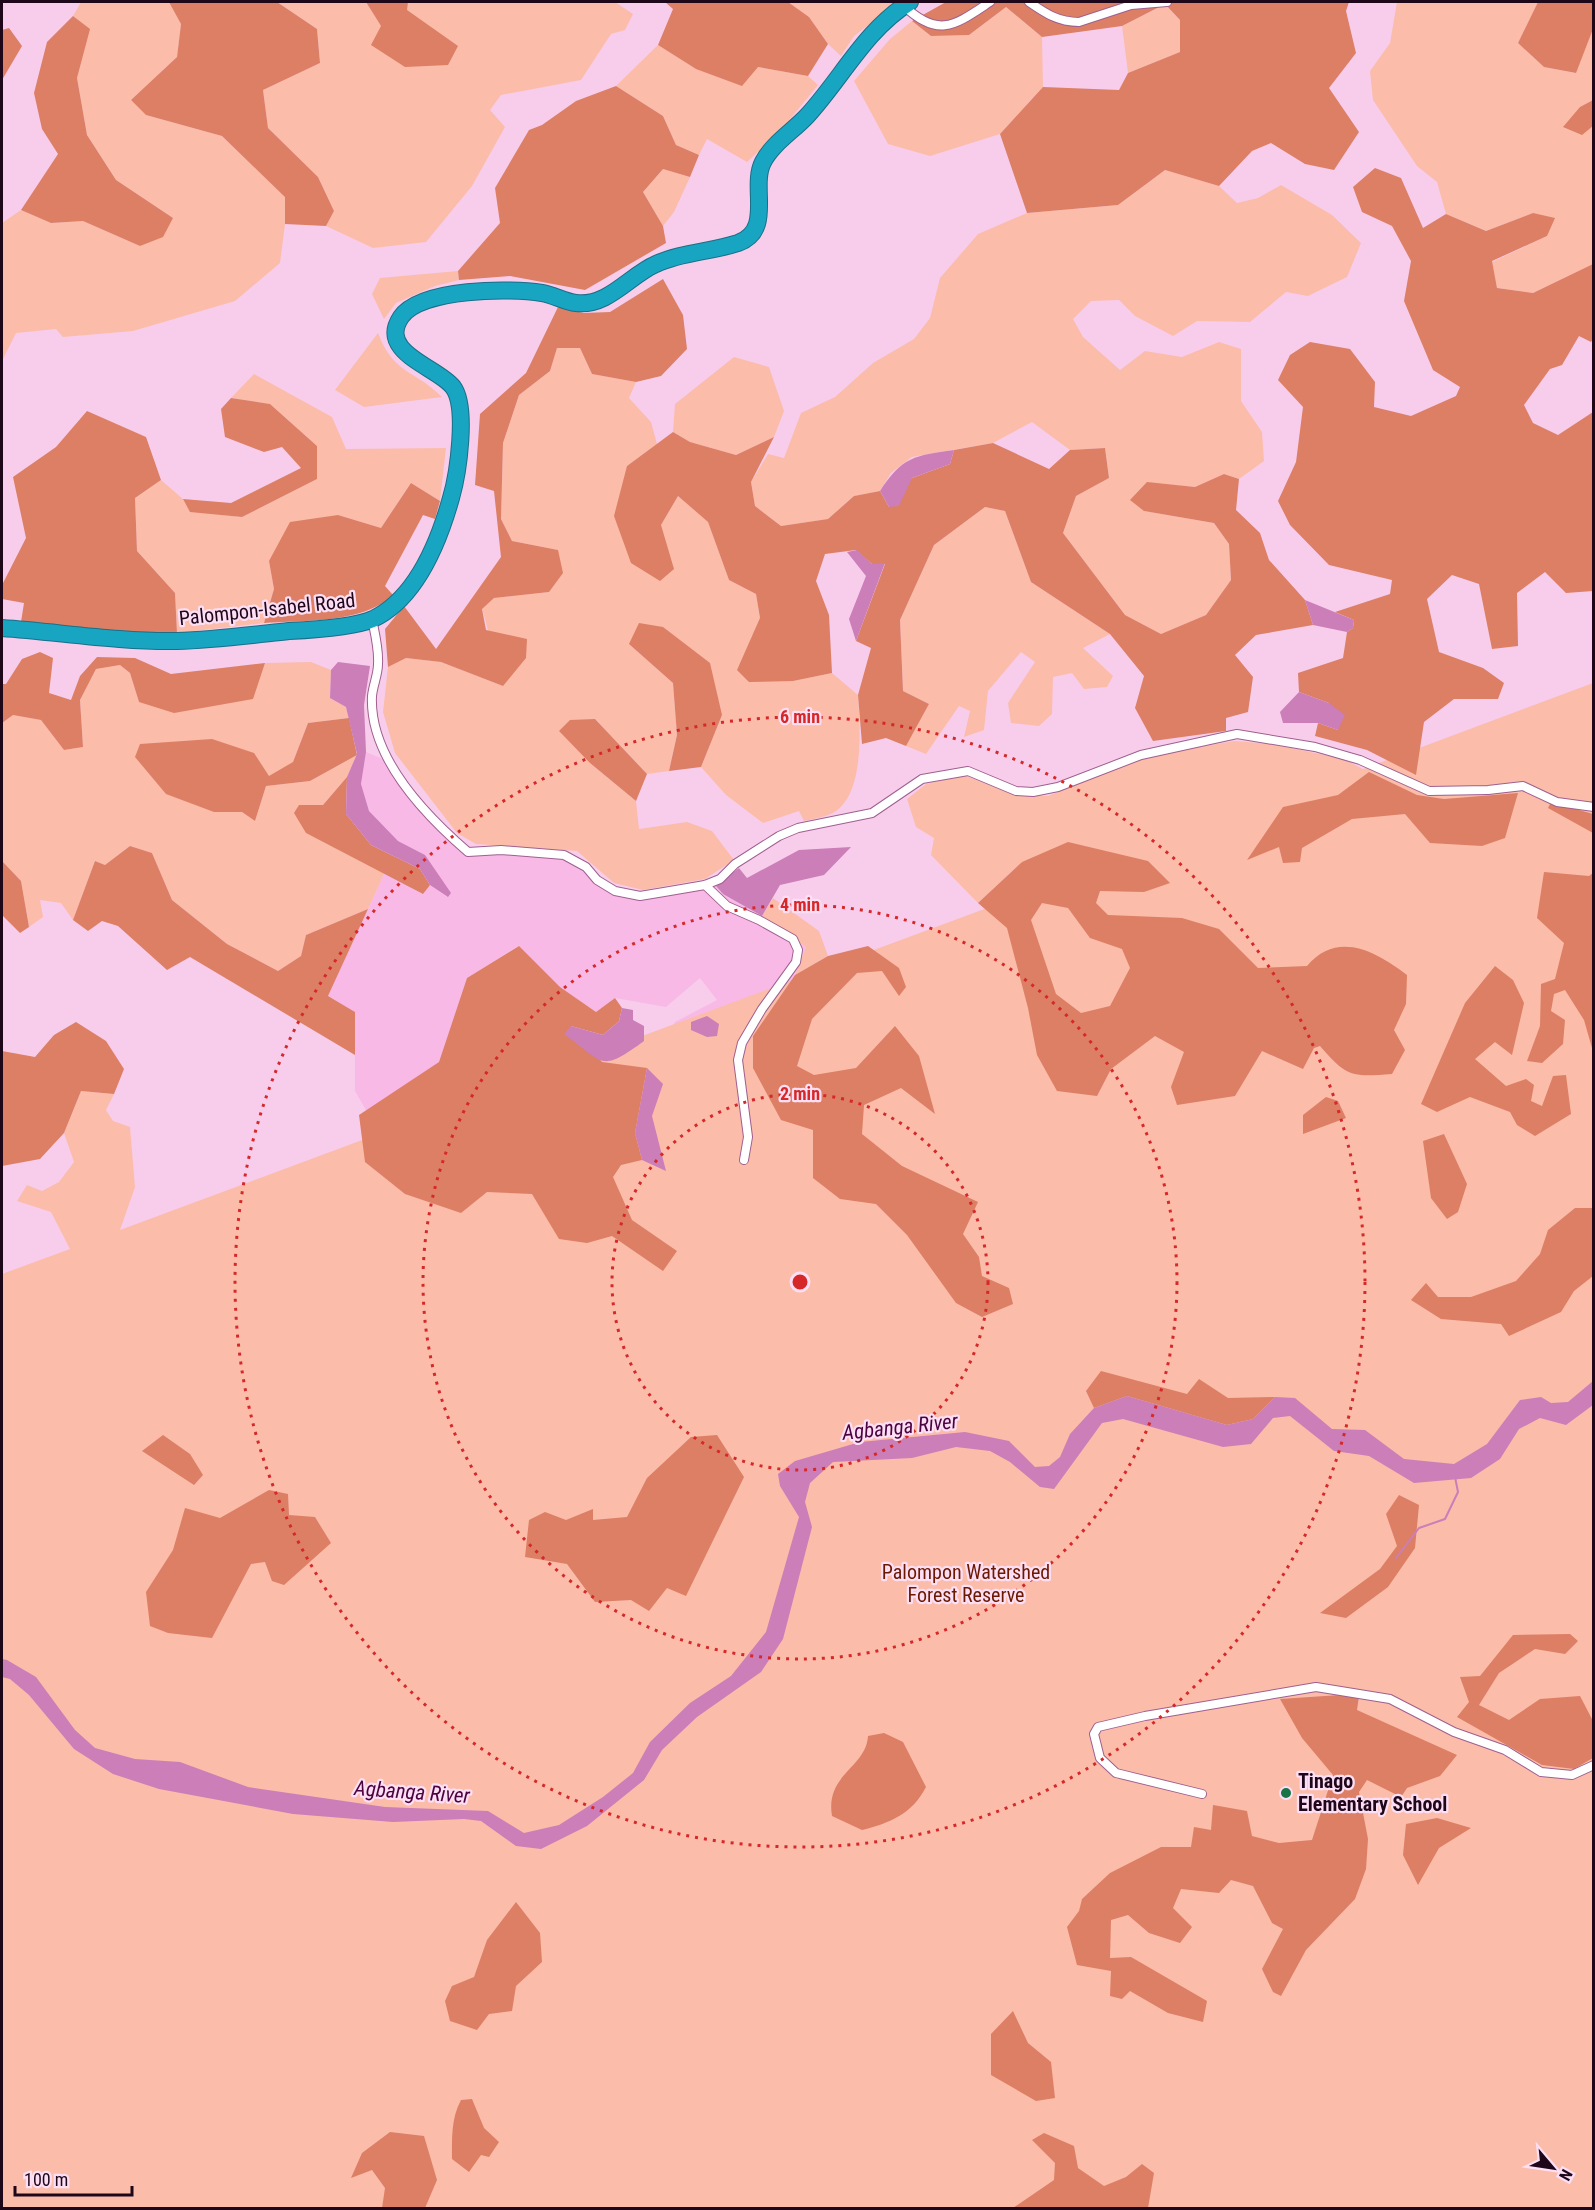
<svg xmlns="http://www.w3.org/2000/svg" width="1595" height="2210" font-family="'Roboto Condensed',sans-serif">
  <rect width="100%" height="100%" fill="#f8cdec"/>
  <polygon fill="#f8b9e7" points="366,752 383,759 452,839 467,853 562,858 585,866 613,894 640,901 716,886 723,894 762,916 806,947 795,975 753,1036 647,1068 675,1022 717,1000 700,978 666,1007 615,998 596,1012 560,987 518,946 467,978 439,1062 367,1112 355,1091 355,1012 328,996 385,872 422,894 430,885 447,897 425,855 398,841 369,811 361,784"/>
  <g fill="#fbbcaa">
    <polygon points="81,2 170,2 181,24 177,57 131,100 146,115 222,136 286,197 285,224 280,263 235,301 133,331 63,337 56,329 16,333 2,361 2,223 21,210 51,223 83,221 140,246 173,218 116,180 87,135 77,78 89,29 73,16"/>
    <polygon points="277,2 366,2 381,26 406,10 408,2 615,2 633,14 625,30 611,34 581,80 501,95 490,110 505,127 472,186 426,242 373,248 326,226 334,211 318,177 268,128 263,90 320,63 317,29"/>
    <polygon points="788,2 899,2 854,36 841,56 828,44 809,17"/>
    <polygon points="1397,2 1538,2 1518,43 1544,67 1575,73 1593,29 1593,100 1580,107 1582,134 1593,126 1593,264 1533,293 1497,288 1492,262 1547,236 1533,213 1486,231 1446,214 1437,182 1417,166 1373,100 1370,71 1390,43"/>
    <polygon points="1165,4 1180,20 1180,52 1128,73 1122,26"/>
    <polygon points="1006,7 1042,37 1043,87 1000,134 930,156 888,144 854,81 890,39 912,21 931,36 969,35"/>
    <polygon points="658,45 696,69 758,67 808,76 818,85 782,129 747,162 707,139 699,155 676,145 663,116 616,86"/>
    <polygon points="663,169 690,177 674,212 663,226 643,192"/>
    <polygon points="1165,170 1219,186 1237,203 1258,198 1281,185 1332,215 1361,243 1347,277 1308,296 1286,292 1250,322 1197,321 1173,336 1135,316 1119,300 1091,301 1073,319 1083,337 1120,370 1145,351 1182,357 1219,342 1241,349 1241,401 1262,432 1264,461 1239,479 1224,474 1195,487 1147,483 1144,511 1214,523 1229,544 1231,580 1206,615 1161,634 1125,615 1063,533 1076,496 1109,478 1105,448 1070,450 1032,422 993,443 912,457 891,473 880,491 854,496 828,519 781,526 755,506 751,482 768,454 784,458 801,413 835,397 873,363 914,339 930,318 940,278 978,234 1027,213 1118,205"/>
    <polygon points="458,271 459,280 435,286 396,303 384,319 372,294 380,278"/>
    <path d="M378 333C394 375 414 369 442 397L364 407 335 390Z"/>
    <path d="M557 348H580L592 374 636 382 629 398 651 422 657 444 627 466 661 525 678 496 708 522 729 580 756 594 760 618 793 681 832 673 858 695C860 725 865 791 836 811 828 817 813 819 804 821L799 811 763 823 726 795 701 767 722 715 629 644 673 683 677 735 669 771 647 774 595 719 590 763 636 801 639 829 687 822 712 831 734 860 705 879 643 890 614 883 577 851 476 844 457 833 395 753 383 712 388 667 406 658 441 662 503 686 482 608 494 598 549 592 558 550 512 541 501 519 503 443 519 395 550 371Z"/>
    <polygon points="734,357 769,367 784,411 774,437 736,455 690,442 673,432 675,404"/>
    <polygon points="254,374 332,417 346,449 446,448 440,501 411,483 381,528 338,515 269,561 274,589 264,623 177,633 175,593 137,551 135,498 161,480 183,499 190,511 242,517 317,479 317,446 270,404 231,398"/>
    <polygon points="985,507 1005,511 1031,582 1110,634 1083,648 1113,676 1107,687 1084,689 1072,673 1053,677 1052,714 1039,726 1011,723 1008,703 1035,662 1021,652 988,691 984,730 964,737 970,711 959,706 926,754 906,746 929,704 903,691 900,620 934,545"/>
    <polygon points="311,662 331,670 330,698 346,707 349,718 308,723 293,762 214,812 242,812 255,821 266,786 310,781 357,755 347,777 323,805 299,805 306,833 385,872 368,909 306,935 301,956 278,971 227,944 172,900 152,853 130,846 105,865 95,861 73,920 61,903 40,900 43,917 29,927 21,881 2,861 2,723 13,715 41,720 64,750 83,747 80,700 96,669 120,665 130,673 139,702 252,699 265,663"/>
    <polygon points="1593,683 1593,2208 2,2208 2,1274 70,1249 51,1212 17,1201 27,1185 42,1191 59,1182 74,1162 64,1133 81,1091 114,1094 106,1110 113,1121 130,1127 135,1187 120,1230 1124,857 1104,853 1022,862 978,903 931,855 934,838 916,827 907,799 926,784 964,775 1014,795 1048,796 1146,756 1234,741 1272,744 1344,759 1363,769"/>
    <polygon points="773,898 819,931 828,956 795,975 806,947 762,916"/>
  </g>
  <g fill="#dc7f65" fill-rule="evenodd">
    <polygon points="169,2 277,2 317,29 320,63 263,90 268,128 318,177 334,211 326,226 285,224 285,197 222,136 146,115 131,100 177,57 181,24"/>
    <polygon points="366,2 408,2 407,10 458,46 448,65 405,67 371,45 381,26"/>
    <polygon points="665,2 788,2 809,17 828,44 808,76 758,67 742,86 696,69 658,45 673,9"/>
    <polygon points="946,2 1349,2 1346,11 1356,53 1329,88 1359,132 1334,170 1305,164 1271,143 1252,151 1219,186 1165,170 1118,205 1027,213 1000,134 1043,87 1119,90 1128,73 1180,52 1180,20 1165,4 1122,26 1042,37 1006,7 969,35 931,36 912,21"/>
    <polygon points="1538,2 1593,2 1593,29 1576,73 1544,67 1518,43"/>
    <polygon points="73,16 90,29 77,78 87,135 116,180 173,218 163,237 140,246 83,221 51,223 21,210 58,154 42,129 34,93 47,42"/>
    <polygon points="9,28 22,46 2,80 2,90 2,30"/>
    <polygon points="616,86 663,116 676,145 699,155 690,177 663,169 643,192 663,226 666,243 585,290 510,276 459,280 458,271 500,223 495,188 529,130 542,125 576,101"/>
    <polygon points="1593,100 1593,126 1582,135 1563,127 1580,107"/>
    <polygon points="1375,168 1401,178 1423,228 1446,214 1486,231 1533,213 1555,218 1547,236 1492,261 1497,288 1533,293 1593,264 1593,339 1591,342 1579,336 1562,365 1550,369 1524,405 1533,423 1558,435 1593,412 1593,591 1566,593 1545,572 1517,593 1518,646 1492,649 1479,584 1452,575 1427,599 1439,652 1483,668 1504,683 1498,699 1454,699 1424,722 1416,775 1367,750 1315,736 1318,723 1338,730 1329,703 1299,692 1298,673 1343,658 1347,632 1353,628 1354,620 1335,612 1390,594 1392,580 1329,565 1290,525 1278,501 1296,462 1303,407 1278,380 1290,355 1310,342 1350,349 1375,382 1374,407 1411,416 1456,396 1460,387 1433,370 1404,301 1411,261 1392,226 1362,212 1353,187"/>
    <polygon points="663,279 683,315 687,349 661,376 636,382 592,374 580,348 557,348 550,371 519,395 503,443 501,519 512,541 558,550 563,573 549,592 494,598 482,609 486,630 527,639 526,658 503,686 441,662 406,658 388,667 385,629 404,606 436,649 501,557 494,491 475,485 480,414 526,373 558,307 584,313 610,312"/>
    <polygon points="231,398 270,404 317,446 317,479 242,517 190,512 183,499 231,503 301,468 282,447 264,452 225,437 221,409"/>
    <polygon points="87,411 146,437 161,480 135,498 137,551 175,593 177,633 139,634 21,622 24,603 2,599 2,585 26,538 13,477 56,447"/>
    <polygon points="673,432 690,442 736,455 774,437 751,482 755,506 781,526 828,519 854,496 880,491 889,507 912,478 950,464 954,450 993,443 1049,469 1070,450 1105,448 1109,478 1076,496 1063,533 1125,615 1161,634 1206,615 1231,580 1229,544 1214,523 1144,511 1130,500 1147,482 1195,487 1224,474 1239,479 1236,510 1260,533 1269,560 1305,600 1313,625 1256,635 1235,655 1253,677 1248,712 1226,718 1226,731 1153,741 1135,708 1144,676 1110,634 1031,582 1005,511 985,507 934,545 900,620 903,691 929,704 906,746 886,738 862,744 858,695 871,648 856,641 885,564 872,564 856,550 825,554 816,581 829,615 832,673 793,681 749,682 737,670 760,618 756,594 729,580 708,522 678,496 661,525 674,569 660,581 631,563 614,516 627,466"/>
    <path d="M411 483 440 501 435 519 423 515 385 586 393 595C362 624 304 620 264 623L274 589 269 561 290 522 338 515 381 528Z"/>
    <polygon points="639,623 663,627 710,663 722,715 701,767 669,771 677,735 673,683 629,644"/>
    <polygon points="40,652 53,658 49,693 71,700 80,676 97,657 135,658 171,674 265,663 253,699 174,713 139,702 130,673 120,665 96,669 80,700 83,747 64,750 41,720 13,715 2,723 2,684 6,684 22,659"/>
    <polygon points="349,718 357,755 310,781 266,786 255,821 242,812 214,812 166,794 135,757 140,744 212,739 254,753 269,776 293,762 308,723"/>
    <polygon points="595,719 647,774 636,801 590,763 559,731 570,720"/>
    <polygon points="1369,772 1417,795 1444,799 1518,793 1505,838 1482,846 1430,843 1405,814 1352,819 1302,848 1300,862 1283,863 1279,847 1247,860 1283,807 1338,795"/>
    <polygon points="347,777 346,814 371,845 420,869 430,885 423,894 306,833 294,813 299,805 323,805"/>
    <polygon points="1551,802 1593,814 1593,833 1548,808"/>
    <path d="M1068 842 1148 861 1170 883 1144 892 1100 891 1096 903 1108 915 1182 918 1219 929 1258 968 1307 966C1337 930 1376 951 1407 975L1406 1004 1394 1030 1405 1050 1392 1074C1351 1077 1347 1077 1320 1046L1314 1048 1303 1069 1262 1051 1235 1096 1177 1105 1171 1087 1184 1052 1155 1036 1111 1069 1097 1096 1057 1091 1037 1055 1028 1008 1007 928 978 903 1022 862ZM1042 903 1068 908 1090 938 1122 949 1130 968 1110 1006 1081 1013 1056 994 1031 920Z"/>
    <polygon points="130,846 152,853 172,900 227,944 278,971 301,956 306,935 368,909 328,996 355,1012 355,1055 190,957 167,970 118,926 102,921 88,931 73,920 95,861 105,865"/>
    <polygon points="2,861 21,881 29,927 20,933 2,915"/>
    <polygon points="1544,872 1589,876 1593,873 1594,1055 1584,1020 1565,990 1554,994 1551,1011 1565,1020 1563,1044 1542,1063 1527,1061 1540,1026 1541,984 1555,979 1564,943 1537,918"/>
    <polygon points="519,946 560,987 596,1012 615,998 622,1008 619,1021 603,1035 571,1026 602,1062 647,1068 635,1133 642,1160 621,1165 613,1177 632,1220 677,1251 663,1271 612,1236 587,1243 559,1239 532,1194 487,1192 461,1213 405,1194 365,1162 359,1115 439,1062 467,978"/>
    <polygon points="868,946 899,968 906,987 899,996 882,971 857,973 812,1019 797,1066 814,1075 856,1068 895,1026 919,1056 935,1114 901,1088 864,1105 862,1134 902,1166 978,1202 963,1234 979,1257 982,1276 1009,1288 1013,1304 982,1317 956,1303 907,1235 876,1204 840,1199 813,1178 813,1130 781,1120 753,1068 753,1036 795,975 828,956"/>
    <polygon points="1495,966 1513,980 1524,1003 1512,1055 1495,1042 1475,1059 1506,1086 1526,1079 1534,1085 1531,1101 1542,1106 1553,1076 1566,1075 1571,1114 1535,1136 1517,1125 1510,1112 1470,1097 1437,1112 1421,1104 1465,1003"/>
    <polygon points="76,1022 106,1041 124,1069 114,1094 81,1091 64,1133 40,1159 2,1166 2,1051 35,1057 54,1035"/>
    <polygon points="1326,1097 1338,1101 1346,1118 1303,1134 1303,1115"/>
    <polygon points="1444,1134 1467,1184 1458,1212 1447,1219 1431,1198 1423,1141"/>
    <polygon points="1575,1208 1593,1208 1593,1276 1574,1291 1561,1312 1509,1336 1501,1324 1441,1319 1411,1300 1426,1283 1438,1297 1471,1297 1516,1281 1540,1254 1548,1230"/>
    <polygon points="1101,1371 1187,1394 1199,1379 1228,1398 1275,1397 1253,1419 1227,1425 1127,1396 1094,1408 1086,1391"/>
    <polygon points="163,1435 190,1454 203,1475 194,1485 142,1451"/>
    <polygon points="717,1435 744,1477 686,1596 667,1588 649,1611 631,1600 595,1602 567,1564 525,1557 529,1520 545,1512 566,1520 593,1509 593,1520 627,1517 647,1478 691,1437"/>
    <polygon points="269,1490 288,1494 289,1515 315,1517 331,1543 284,1585 272,1581 265,1562 251,1564 212,1638 168,1633 150,1626 146,1592 173,1550 185,1508 220,1518"/>
    <polygon points="1399,1495 1419,1505 1415,1548 1388,1587 1346,1618 1320,1613 1380,1569 1397,1546 1386,1514"/>
    <polygon points="1570,1634 1578,1641 1565,1654 1535,1649 1499,1673 1479,1705 1509,1720 1540,1699 1580,1696 1593,1721 1593,1758 1574,1769 1542,1765 1457,1717 1469,1702 1460,1677 1480,1676 1513,1635"/>
    <polygon points="1340,1695 1359,1696 1357,1710 1457,1755 1440,1776 1407,1788 1401,1797 1367,1780 1359,1792 1368,1839 1366,1869 1355,1899 1306,1950 1281,1996 1273,1992 1262,1969 1283,1929 1272,1923 1253,1886 1231,1880 1219,1893 1181,1889 1173,1908 1192,1927 1180,1943 1149,1933 1128,1915 1111,1920 1110,1958 1131,1957 1207,2001 1203,2022 1168,2013 1130,1991 1122,1999 1110,1996 1111,1971 1077,1965 1067,1927 1079,1911 1082,1899 1110,1873 1161,1847 1191,1847 1194,1827 1211,1830 1213,1805 1247,1811 1252,1836 1279,1843 1312,1840 1333,1775 1302,1738 1280,1699"/>
    <path d="M884 1733 903 1742 926 1787C912 1814 890 1823 862 1830L832 1816C825 1774 866 1768 868 1736Z"/>
    <polygon points="1437,1818 1471,1828 1439,1848 1418,1885 1403,1855 1406,1824"/>
    <polygon points="516,1902 540,1933 542,1962 516,1986 512,2011 489,2014 477,2030 450,2021 445,2001 452,1986 474,1977 487,1940"/>
    <polygon points="1013,2011 1028,2043 1051,2062 1055,2098 1036,2101 991,2075 991,2034"/>
    <path d="M472 2099 484 2128 499 2142 489 2157 481 2155 469 2172 452 2159C452 2139 451 2118 461 2100Z"/>
    <polygon points="390,2132 424,2136 437,2180 425,2208 382,2208 385,2188 372,2170 351,2178 362,2153"/>
    <polygon points="1044,2133 1074,2146 1078,2168 1104,2186 1126,2177 1142,2164 1154,2173 1148,2208 1013,2208 1054,2180 1055,2163 1032,2140"/>
  </g>
  <g fill="#cb7eb8">
    <path d="M954 450 950 464 912 478 899 506 889 507 880 491C903 456 914 456 954 450Z"/>
    <polygon points="857,550 872,564 885,563 856,641 849,619 866,576 847,552"/>
    <polygon points="1305,600 1354,620 1353,628 1347,632 1313,625"/>
    <polygon points="338,662 370,666 364,705 366,752 361,784 369,811 398,841 425,855 451,893 448,897 430,885 420,869 371,845 346,814 347,777 357,754 346,707 330,698 331,670"/>
    <polygon points="1299,692 1329,703 1345,715 1338,730 1318,723 1283,723 1280,712"/>
    <polygon points="851,847 824,875 780,885 762,916 723,894 716,886 739,868 747,878 799,850"/>
    <path d="M622 1008 633 1010V1020L644 1026V1041C600 1073 605 1064 564 1034L571 1026 603 1035 619 1021Z"/>
    <polygon points="707,1016 719,1024 717,1036 707,1037 691,1030 691,1022"/>
    <polygon points="647,1068 663,1084 652,1116 666,1171 642,1160 635,1133"/>
    <polygon points="1593,1381 1593,1405 1566,1425 1540,1418 1519,1429 1500,1459 1471,1478 1414,1483 1369,1456 1334,1451 1290,1416 1273,1418 1251,1444 1223,1447 1123,1419 1102,1423 1054,1489 1040,1487 1010,1462 990,1451 956,1447 912,1458 833,1462 810,1483 805,1502 812,1527 783,1639 761,1672 697,1717 662,1750 644,1780 587,1826 541,1849 516,1846 481,1821 464,1819 393,1822 293,1814 159,1789 113,1774 74,1749 29,1695 10,1679 2,1677 2,1659 7,1660 36,1677 75,1730 95,1748 135,1759 180,1762 248,1787 385,1807 488,1811 524,1833 559,1825 603,1797 633,1773 650,1742 690,1703 731,1676 766,1632 799,1517 780,1486 778,1474 795,1461 860,1442 965,1432 1009,1441 1035,1467 1049,1466 1060,1457 1070,1434 1094,1408 1127,1396 1227,1425 1253,1419 1275,1397 1295,1398 1332,1429 1365,1430 1404,1459 1454,1464 1487,1444 1520,1400 1541,1397 1551,1403 1568,1402"/>
  </g>
  <g fill="none" stroke-linecap="round" stroke-linejoin="round">
    <polyline stroke="#cb7eb8" stroke-width="2" points="1396,1558 1419,1528 1445,1519 1458,1492 1455,1477"/>
    <defs>
      <g id="street">
        <path d="M1029 2C1045 13 1058 22 1079 22L1131 5 1167 2"/>
        <path d="M904 6C939 39 955 25 990 2"/>
        <path d="M372 619C375 634 379 649 378 664 378 675 373 685 372 696 369 757 425 815 468 852L501 850 564 855 586 867 597 880 615 891 640 896 664 892 705 885 720 879 735 864 779 836 798 828 872 813 922 779 968 771 1016 791 1033 792 1058 787 1141 755 1237 734 1315 747 1360 760 1429 791 1488 790 1523 786 1557 802 1594 807"/>
        <polyline points="705,885 727,906 759,920 793,939 798,950 796,962 762,1009 742,1043 738,1060 748,1137 744,1160"/>
        <polyline points="1202,1794 1116,1773 1100,1758 1094,1734 1098,1727 1145,1716 1316,1687 1390,1699 1454,1732 1505,1750 1541,1772 1572,1775 1594,1765"/>
      </g>
      <path id="highway" d="M2 628C59 632 119 642 177 641 214 640 252 635 289 631 310 630 355 627 373 619 417 598 439 541 451 498 458 474 468 407 453 387 438 367 377 353 401 317 421 288 511 288 542 293 554 295 565 302 576 303 608 307 630 275 656 264 682 252 711 252 738 243 774 230 750 187 763 162 772 144 793 131 807 116 842 78 865 30 910 2"/>
    </defs>
    <use href="#street" stroke="#9f5f8f" stroke-width="10"/>
    <use href="#highway" stroke="#1a6e87" stroke-width="18"/>
    <use href="#street" stroke="#fff" stroke-width="8"/>
    <use href="#highway" stroke="#17a5c2" stroke-width="16"/>
  </g>
  <g fill="none" stroke="#d62828" stroke-width="3" stroke-dasharray="3 6">
    <circle cx="800" cy="1282" r="188"/>
    <circle cx="800" cy="1282" r="377"/>
    <circle cx="800" cy="1282" r="565"/>
  </g>
  <circle fill="#197347" stroke="#fcdff4" stroke-width="2" cx="1286" cy="1793" r="6"/>
  <g text-anchor="middle" dominant-baseline="central" stroke-width="4.5" stroke-linejoin="round" paint-order="stroke">
    <g font-size="20" fill="#1f071a" stroke="#fcdff4">
      <text transform="translate(267 609) rotate(-6)">Palompon-Isabel Road</text>
    </g>
    <g font-size="20" fill="#6b1800" stroke="#fcdff4">
      <text x="966" y="1572">Palompon Watershed<tspan x="966" dy="23">Forest Reserve</tspan></text>
    </g>
    <g font-size="20" font-weight="bold" fill="#1f071a" stroke="#fcdff4" text-anchor="start">
      <text x="1298" y="1781">Tinago<tspan x="1298" dy="23">Elementary School</tspan></text>
    </g>
    <g font-size="21" font-style="italic" fill="#4b033f" stroke="#fcdff4">
      <text transform="translate(900 1427) rotate(-6)">Agbanga River</text>
      <text transform="translate(412 1792) rotate(4)">Agbanga River</text>
    </g>
  </g>
  <circle cx="800" cy="1282" r="9" fill="#d62828" stroke="#fcdff4" stroke-width="3"/>
  <g font-size="18" text-anchor="middle" font-weight="bold" fill="#d62828" stroke="#fcdff4" stroke-width="4.5" stroke-linejoin="round" paint-order="stroke">
    <text x="800" y="723">6 min</text>
    <text x="800" y="911">4 min</text>
    <text x="800" y="1100">2 min</text>
  </g>
  <rect width="1595" height="2210" fill="none" stroke="#1f071a" stroke-width="6"/>
  <g transform="translate(1553 2168) rotate(119)" stroke="#fcdff4" stroke-width="4.5" paint-order="stroke">
  <path d="M0-4.5L10 22L0 15L-10 22Z" fill="#1f071a"/>
  <text y="-9" font-size="16" font-weight="bold" text-anchor="middle" fill="#1f071a">N</text>
  </g>
  <path d="M15 2186v9h117v-9" fill="none" stroke="#1f071a" stroke-width="3"/>
  <text x="24" y="2186" font-size="18" fill="#1f071a" stroke="#fcdff4" stroke-width="4.5" paint-order="stroke">100 m</text>
</svg>
